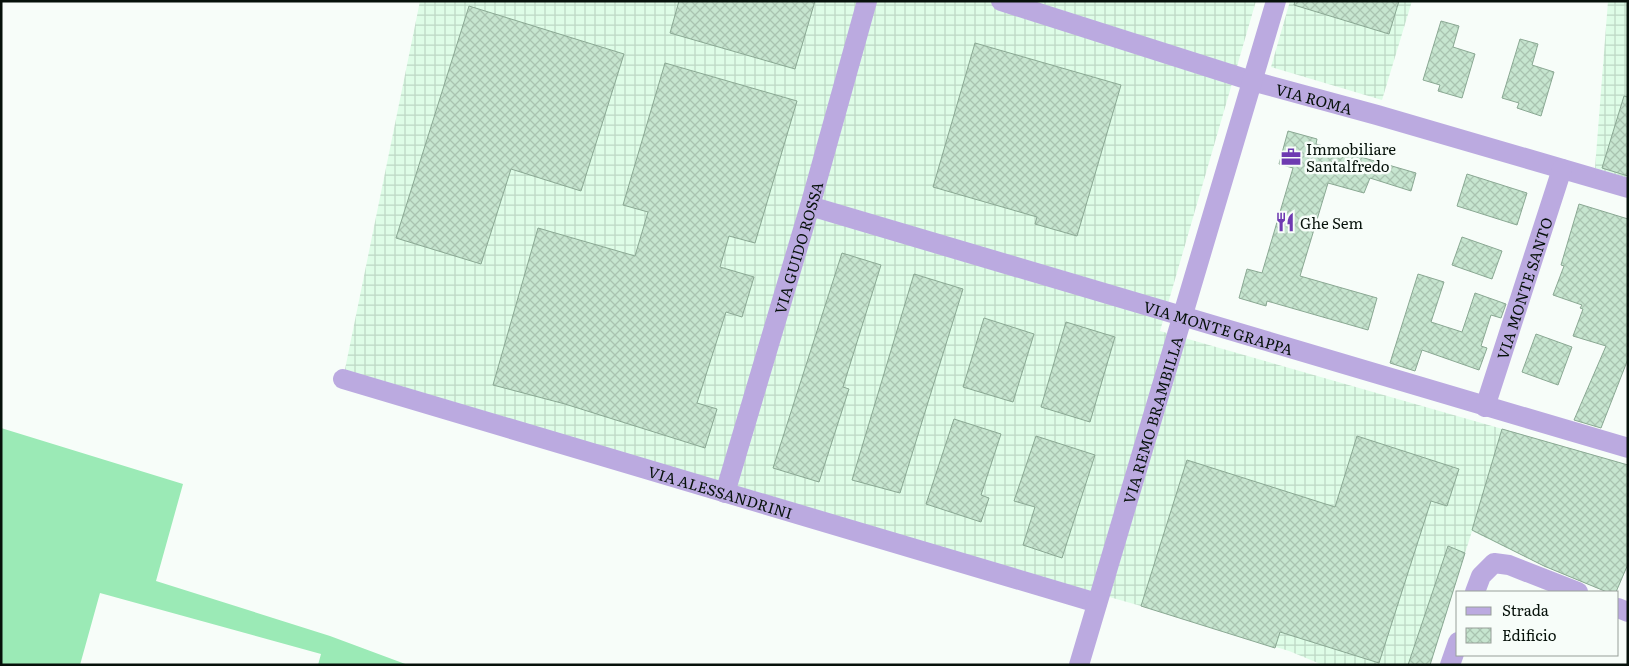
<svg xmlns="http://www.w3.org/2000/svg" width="1629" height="666" font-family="Literata,serif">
  <defs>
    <pattern id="industrial-grid" width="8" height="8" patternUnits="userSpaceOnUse" patternTransform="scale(1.25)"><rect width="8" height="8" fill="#defde7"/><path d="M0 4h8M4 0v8" fill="none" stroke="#bdd8c5"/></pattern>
    <pattern id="building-cross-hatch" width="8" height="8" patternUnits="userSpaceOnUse" patternTransform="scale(1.25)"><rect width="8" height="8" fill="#c6e5cf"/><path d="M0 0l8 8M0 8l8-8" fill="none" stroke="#a9c3b0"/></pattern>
  </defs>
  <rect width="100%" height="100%" fill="#f7fdf9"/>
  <g fill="url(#industrial-grid)">
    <polygon points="420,1 1256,1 1160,331 1628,465 1628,564 1616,592 1607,592 1544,566 1472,531 1430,665 1323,665 1289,651 1141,606 343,379"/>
    <polygon points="1290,1 1412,1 1382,100 1271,67"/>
    <polygon points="1608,1 1628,1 1628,178 1595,168"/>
  </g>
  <polygon fill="#9beab6" points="1,428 183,484 156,581 330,636 408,665 318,665 321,654 100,593 80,665 1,665"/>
  <g fill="url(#building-cross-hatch)" stroke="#8aa893">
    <polygon points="679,1 815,1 795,69 670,33"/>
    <polygon points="1295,1 1399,1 1389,34 1294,5"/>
    <polygon points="469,6 624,54 581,191 511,169 481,264 396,238"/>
    <polygon points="1441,21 1459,26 1453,47 1475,54 1462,98 1438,91 1440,85 1423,80"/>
    <polygon points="1520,39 1538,44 1532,65 1554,72 1541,116 1517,108 1519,103 1502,98"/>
    <polygon points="975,43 1121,85 1077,236 1035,224 1037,217 933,187"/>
    <polygon points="665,63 797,101 755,243 729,236 720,267 754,277 742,317 726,312 697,403 717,409 705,448 565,404 493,385 538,228 635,256 648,212 623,205"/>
    <polygon points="1624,96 1628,97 1628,176 1602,168"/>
    <polygon points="1288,131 1317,139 1316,144 1416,173 1411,191 1370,178 1364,193 1328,183 1300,276 1377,298 1368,330 1267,301 1266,306 1239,298 1247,269 1262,273 1293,168 1279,164"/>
    <polygon points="1467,174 1527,193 1517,225 1457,206"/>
    <polygon points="1579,204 1628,219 1628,359 1601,428 1574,420 1606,346 1573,336 1583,309 1580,308 1582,305 1553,295 1564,266 1561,265"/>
    <polygon points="1462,237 1502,251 1492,279 1452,265"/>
    <polygon points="842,253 881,265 843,387 849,389 819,482 773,468"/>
    <polygon points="914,274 963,289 900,493 852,480"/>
    <polygon points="1418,274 1444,282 1431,322 1462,332 1475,293 1506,304 1501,318 1491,315 1481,346 1487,348 1479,370 1422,350 1415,371 1390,363"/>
    <polygon points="984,318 1034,334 1013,402 963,387"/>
    <polygon points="1066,322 1115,337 1090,422 1041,407"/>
    <polygon points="1536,334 1572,347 1558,385 1522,372"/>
    <polygon points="954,419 1001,434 981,495 989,498 981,522 926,504"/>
    <polygon points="1502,429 1628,465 1628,564 1616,592 1607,592 1544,566 1472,530"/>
    <polygon points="1036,436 1095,455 1062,558 1023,545 1035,507 1014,501"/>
    <polygon points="1357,436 1459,469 1447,506 1431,501 1379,663 1280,632 1275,648 1141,606 1187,460 1335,507"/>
    <polygon points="1448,546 1465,553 1430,665 1408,665"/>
  </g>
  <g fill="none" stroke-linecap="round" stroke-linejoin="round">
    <g stroke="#bbaae0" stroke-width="20">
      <path id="s1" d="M1001 1 1252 81 1377 115 1628 188"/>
      <path id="s2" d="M810 206 1628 448"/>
      <path id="s3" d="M343 379 1097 603"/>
      <path id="s4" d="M1485 407 1562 169"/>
      <path id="s5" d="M725 493 810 206 867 1"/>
      <polyline points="1475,592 1481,576 1494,563 1509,565 1578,592"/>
      <polyline points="1618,608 1628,612"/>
      <path id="s6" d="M1079 665 1276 1"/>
      <polyline points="1450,665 1458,642"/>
    </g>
  </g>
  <defs>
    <symbol id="office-bare" viewBox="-9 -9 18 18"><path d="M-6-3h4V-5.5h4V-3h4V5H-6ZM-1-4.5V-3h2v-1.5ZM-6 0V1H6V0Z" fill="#6e3ab1" stroke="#f7fdf9" stroke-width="2.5" paint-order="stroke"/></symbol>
    <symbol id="restaurant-bare" viewBox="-9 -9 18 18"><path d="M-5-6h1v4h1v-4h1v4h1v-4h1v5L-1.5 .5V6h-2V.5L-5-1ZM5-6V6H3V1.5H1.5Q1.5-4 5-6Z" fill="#6e3ab1" stroke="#f7fdf9" stroke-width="2.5" paint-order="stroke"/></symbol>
  </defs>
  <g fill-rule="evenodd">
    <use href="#office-bare" x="1277" y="143" width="28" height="28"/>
    <use href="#restaurant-bare" x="1271" y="208" width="28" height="28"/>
  </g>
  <g text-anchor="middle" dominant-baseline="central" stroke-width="5" stroke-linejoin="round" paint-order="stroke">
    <g font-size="15" fill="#06110a" stroke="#f7fdf9">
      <text stroke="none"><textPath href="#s1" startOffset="328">VIA ROMA</textPath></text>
      <text stroke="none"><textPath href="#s5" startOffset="256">VIA GUIDO ROSSA</textPath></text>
      <text stroke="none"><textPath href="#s4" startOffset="125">VIA MONTE SANTO</textPath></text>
      <text stroke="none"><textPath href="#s2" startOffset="426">VIA MONTE GRAPPA</textPath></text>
      <text stroke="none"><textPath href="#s6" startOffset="256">VIA REMO BRAMBILLA</textPath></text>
      <text stroke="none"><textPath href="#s3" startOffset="394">VIA ALESSANDRINI</textPath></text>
    </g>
    <g font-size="15" fill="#06110a" stroke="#f7fdf9" text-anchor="start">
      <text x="1306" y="148">Immobiliare<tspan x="1306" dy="17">Santalfredo</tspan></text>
      <text x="1300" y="222">Ghe Sem</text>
    </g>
  </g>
  <rect width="1629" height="666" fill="none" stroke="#06110a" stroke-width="5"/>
  <rect x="1456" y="591" width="162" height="65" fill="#f7fdf9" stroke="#979f99"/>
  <rect x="1466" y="607" width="25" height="8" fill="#bbaae0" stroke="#979f99"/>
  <text x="1502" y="616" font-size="15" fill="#06110a">Strada</text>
  <rect x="1466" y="628" width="25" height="15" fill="url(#building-cross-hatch)" stroke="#979f99"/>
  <text x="1502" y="641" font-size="15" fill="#06110a">Edificio</text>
</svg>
